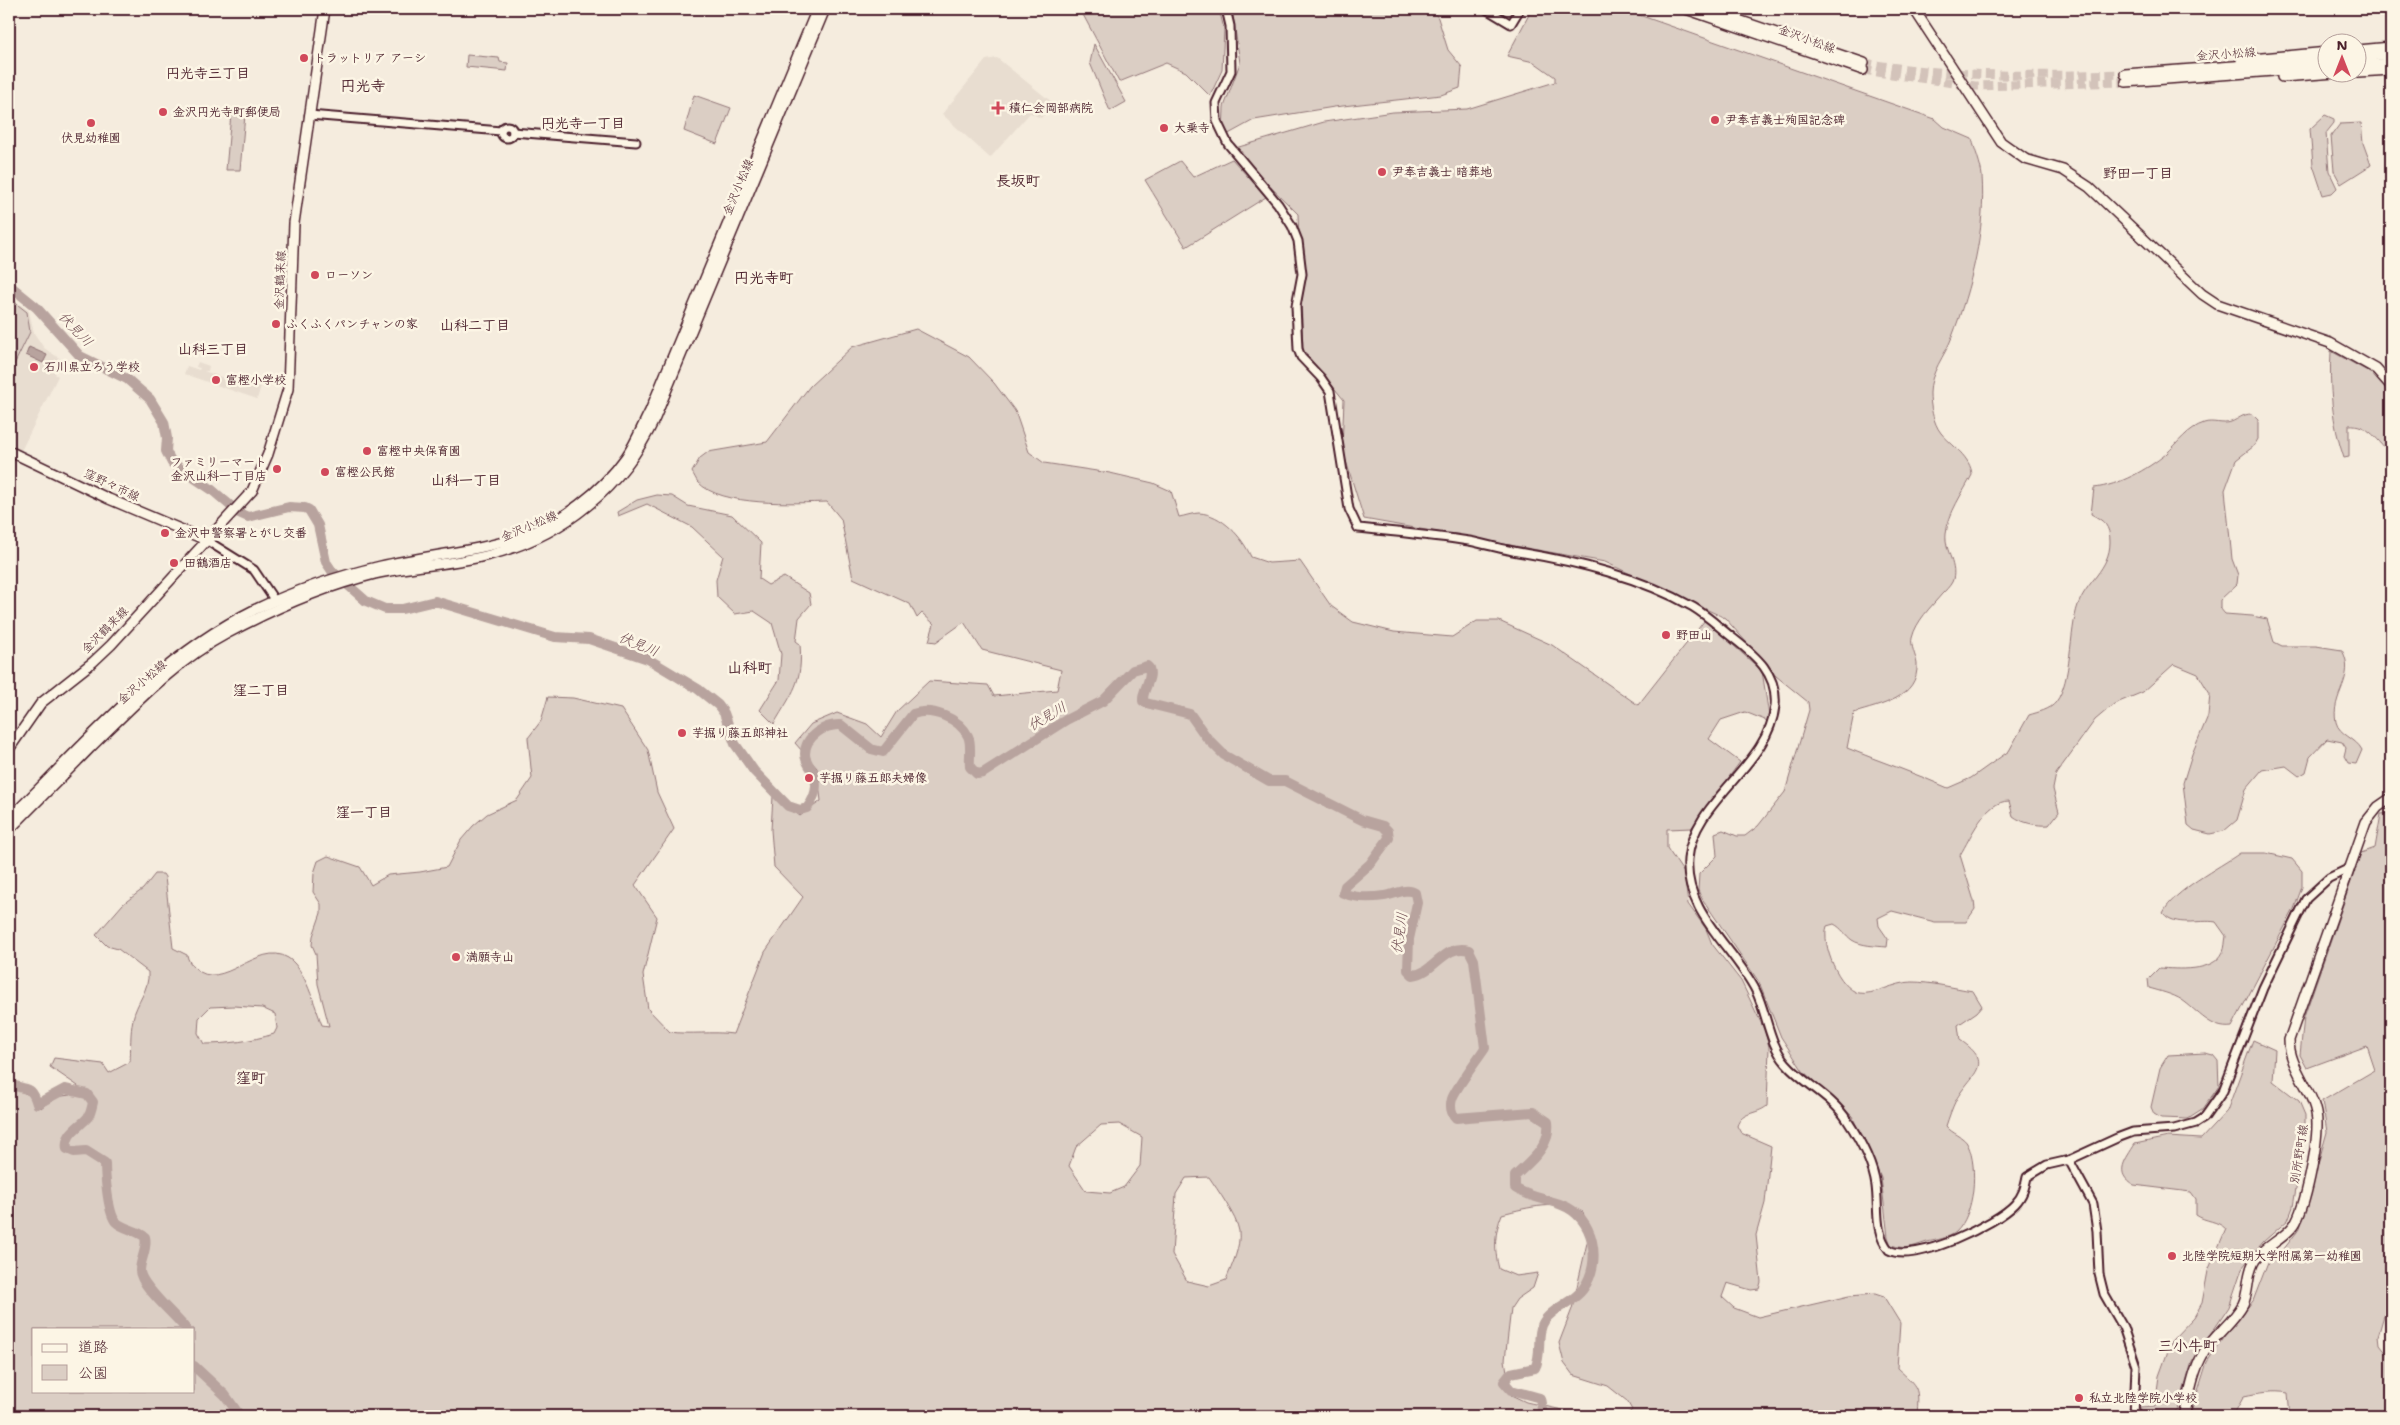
<svg xmlns="http://www.w3.org/2000/svg" width="2400" height="1425" font-family="'Shantell Sans','Klee One',sans-serif">
  <rect width="100%" height="100%" fill="#f5ecde"/>
  <filter id="ink" filterUnits="userSpaceOnUse"><feTurbulence type="fractalNoise" baseFrequency=".02" numOctaves="2"/><feDisplacementMap in="SourceGraphic" scale="10" xChannelSelector="R" yChannelSelector="G"/><feConvolveMatrix kernelMatrix="1 2 1 2 8 2 1 2 1" color-interpolation-filters="sRGB"/></filter>
  <g filter="url(#ink)">
    <g fill="#e8ddd0">
      <polygon points="997,58 1053,103 1041,118 1030,113 990,158 942,114 986,60"/>
      <polygon points="9,296 29,311 34,333 44,348 62,360 55,374 58,376 21,451 9,445"/>
      <polygon points="198,362 209,366 208,371 204,371 241,384 243,377 262,383 257,399 184,374 187,366 199,370 200,368 196,367"/>
    </g>
    <g fill="#dbcec4" stroke="#927678" fill-rule="evenodd">
      <polygon points="1080,9 1219,9 1224,29 1222,70 1210,96 1186,72 1166,63 1119,82"/>
      <polygon points="1232,9 1432,9 1438,18 1448,50 1462,67 1460,88 1441,95 1334,107 1254,120 1223,137 1224,107 1240,63"/>
      <path d="M1532 9H1622L1935 119 1944 127 1972 139C1975 151 1981 164 1982 176 1986 230 1971 287 1952 337 1945 356 1930 372 1930 393 1930 405 1933 423 1941 433 1952 446 1971 457 1972 475 1963 493 1948 513 1946 534 1944 550 1959 567 1952 582 1950 586 1945 591 1942 594 1931 607 1916 621 1912 638 1910 645 1916 656 1917 664 1919 698 1880 705 1854 713L1847 748C1881 762 1915 773 1948 788L1971 778 2009 751 2029 715C2038 712 2050 710 2056 702 2072 681 2069 631 2078 605 2086 582 2110 569 2110 542 2110 525 2104 521 2091 514L2094 488C2120 485 2146 470 2166 454 2178 443 2188 428 2204 423 2212 420 2223 425 2231 422 2239 419 2242 414 2252 414L2258 420V439L2254 446 2236 460 2225 490 2232 559 2238 575 2237 584 2220 600V608L2225 614 2252 616 2267 619 2274 642 2282 646H2316L2342 650C2357 678 2330 695 2336 722 2339 735 2356 738 2362 750L2356 764 2348 763 2344 756 2346 748 2342 742 2327 739 2310 757 2306 772 2299 776 2286 766 2262 770 2246 789 2237 820 2224 831 2210 834 2194 830 2188 825 2183 783 2192 754 2208 716 2210 694 2198 674 2174 664 2143 692 2114 704 2095 720 2056 774 2053 789 2059 812 2049 825C2037 826 2022 823 2013 816L2009 801C1985 801 1971 837 1960 855L1974 901 1975 909 1966 922H1935L1892 911 1878 918 1879 926 1888 939 1887 947C1876 946 1861 946 1852 940 1845 935 1842 928 1834 924L1827 926C1821 944 1839 989 1859 993 1873 996 1895 982 1912 982 1931 982 1953 988 1973 991L1982 1006 1977 1012 1958 1025 1960 1040C1997 1065 1970 1074 1956 1100 1952 1108 1949 1117 1946 1126 1952 1134 1964 1136 1968 1145 1978 1167 1975 1214 1956 1232 1949 1238 1936 1240 1927 1242 1911 1247 1907 1250 1891 1245L1888 1237 1881 1178 1852 1116 1803 1071 1781 1037 1759 982 1701 897 1698 890 1699 874 1717 856 1715 833 1723 830 1737 836H1745L1758 826 1785 792 1809 710 1808 702 1776 676 1725 618 1605 562 1364 519 1342 448 1344 400 1303 350 1298 214 1232 149 1324 122 1393 112 1467 109 1555 82V77L1534 62 1507 56Z"/>
      <polygon points="1094,44 1126,102 1110,111 1090,63"/>
      <polygon points="467,55 499,58 500,62 508,63 507,71 466,67"/>
      <polygon points="694,95 731,108 717,144 684,131"/>
      <polygon points="231,114 245,115 240,170 226,170"/>
      <polygon points="2325,115 2334,119 2334,123 2326,133 2329,171 2337,188 2332,193 2323,195 2313,165 2310,129"/>
      <polygon points="2361,123 2363,143 2371,165 2341,184 2334,171 2331,136 2340,124"/>
      <polygon points="1232,159 1266,197 1186,247 1145,180 1180,161 1193,177"/>
      <polygon points="9,298 27,312 30,332 10,373"/>
      <path d="M916 329 969 357 994 383 1015 411 1029 452 1044 463 1110 473 1153 483 1171 491 1179 517C1185 516 1193 513 1199 513 1222 514 1243 538 1251 557L1269 563 1300 561 1331 606 1353 622 1394 632 1452 637 1477 621H1499L1552 645 1638 705 1705 620 1762 671 1770 722 1745 712 1721 720 1709 739 1740 762 1692 828 1667 829V848L1684 873 1688 904 1706 929 1712 944 1741 981 1765 1031 1769 1047 1767 1106C1756 1115 1742 1111 1737 1126L1741 1133 1771 1146 1765 1203 1756 1235 1761 1282 1759 1289 1751 1290 1727 1283 1722 1297 1734 1308 1758 1317 1849 1296 1875 1294 1884 1297 1900 1323 1897 1368C1919 1388 1919 1387 1917 1416H1625L1632 1410 1627 1401 1608 1386 1573 1375 1564 1363 1559 1343 1572 1309 1589 1234 1583 1212C1557 1200 1529 1207 1502 1214 1494 1234 1494 1249 1499 1269L1516 1276 1538 1273 1533 1288 1517 1299 1511 1308 1505 1360 1511 1395 1526 1402 1590 1416H9V1086L29 1095 41 1108 55 1097 70 1095 78 1086 50 1067 54 1058 103 1064 109 1073 130 1062C131 1048 130 1033 133 1019 136 1003 150 989 148 972L118 949 107 946 96 935 123 904 143 889 155 874H163L165 877 173 948 187 955C188 961 191 964 195 968 221 994 259 939 288 958 305 968 315 1007 322 1025L329 1026 318 984 316 954 312 945 313 936 321 913V904L313 892 314 873 318 861 328 856 360 867 371 885 388 875 420 872 447 867 461 840 473 826 487 814 517 800 532 778 528 738 541 721 548 697 573 698 621 709 648 750 657 792 674 829 635 885 657 917 643 975 648 1009 670 1032C691 1035 712 1031 733 1034L765 952 803 897 774 867 771 830 773 796 800 816 821 801 817 768 795 743 811 724 837 713 867 724 881 737 897 711 929 681 988 685 994 696 1057 690 1061 670 982 650 964 622 936 642 929 641 934 624 922 613 917 618 910 604 853 578 841 519 827 502C796 503 720 507 698 482 696 480 694 475 692 472L700 458 708 452 767 442 810 386 852 347ZM234 1006 262 1008 275 1014 277 1028 274 1034C251 1041 228 1044 204 1044L198 1033 199 1018 210 1007ZM1119 1124 1142 1137 1140 1166 1124 1187 1110 1193 1086 1191 1069 1166 1076 1147 1101 1125ZM1209 1177C1217 1189 1237 1217 1239 1231 1241 1247 1232 1265 1226 1280L1209 1286 1187 1281 1172 1254 1176 1194 1186 1178ZM34 1329H194V1391H34Z"/>
      <path d="M2331 351 2391 384V455C2379 442 2368 423 2349 425V457L2344 458C2332 424 2329 386 2331 351Z"/>
      <path d="M657 495 672 496 688 506 732 515 761 543 759 579 768 585 784 577 809 593 811 604 799 618 796 641 800 644C803 683 793 691 774 724L760 710 779 680 781 654 772 623 754 611 735 614 717 597 716 580 723 556 692 527 647 504 618 516 617 512 637 500Z"/>
      <path d="M2391 813V1166L2388 1174 2391 1185V1291L2378 1336 2379 1345 2391 1360V1416H2290L2288 1393C2273 1390 2259 1393 2244 1396L2233 1416H2190L2207 1362 2227 1332 2253 1301 2268 1262 2273 1257 2280 1254 2300 1228 2327 1132 2322 1101 2375 1070 2367 1046 2307 1068 2300 1055 2304 1017 2361 853 2375 848 2381 814Z"/>
      <path d="M2240 853H2266L2292 859 2302 871V887L2294 909 2232 1027C2211 1030 2198 1011 2182 1000 2173 994 2159 991 2149 988L2148 979 2159 968C2177 969 2213 973 2223 952 2225 948 2225 941 2226 936L2216 922C2200 919 2175 928 2163 913 2174 890 2219 868 2240 853Z"/>
      <path d="M2253 1040 2275 1050 2273 1081 2299 1101 2305 1115V1132L2293 1207 2288 1220 2263 1242 2242 1268 2229 1307 2192 1362 2178 1409 2169 1416H2140V1407L2155 1406 2159 1376 2172 1340 2194 1317 2202 1303 2208 1271 2226 1229C2217 1220 2206 1222 2196 1215V1199L2191 1192 2134 1185C2113 1173 2126 1159 2135 1144L2168 1137 2201 1139 2227 1111Z"/>
      <polygon points="2205,1053 2213,1055 2218,1061 2219,1086 2202,1110 2188,1119 2161,1118 2154,1114 2151,1107 2160,1068 2168,1055"/>
    </g>
    <polygon fill="#b8a39e" stroke="#8c6e70" points="29,347 47,355 43,363 26,355"/>
    <g fill="none" stroke-linecap="round" stroke-linejoin="round">
      <polyline stroke="#8c6e70" stroke-width="2" points="1543,1415 1543,1416"/>
      <g stroke="#b8a39e" stroke-width="10">
        <path d="M9 285 36 307 80 356 127 379 150 399 164 422 167 438 166 451 172 463 211 489 239 513 248 517 289 507 305 508 309 510 318 525 326 562 332 571 366 601 385 609H402L435 601 555 637 589 639 648 659 698 689 718 705 724 713 735 744 754 771 788 806 800 810 807 808C815 798 819 785 813 772 810 766 805 761 805 754 805 736 825 724 841 725L871 749 883 752 913 714C931 707 959 718 968 736 972 744 969 758 970 767L977 774 983 773 1066 720 1103 701 1133 670 1147 666 1149 668C1153 680 1142 689 1143 701L1146 703 1190 714 1207 738 1224 755 1269 781H1285L1362 820 1383 826 1388 831 1389 838 1370 864 1345 886 1343 893C1355 898 1371 898 1384 896 1394 895 1406 887 1415 893L1417 903 1409 939 1408 970 1413 975C1435 973 1444 943 1469 950L1474 960 1485 1048C1478 1059 1455 1089 1452 1099 1450 1106 1451 1113 1456 1118L1533 1112 1548 1122C1551 1146 1531 1161 1515 1176V1188C1528 1197 1547 1199 1562 1205 1594 1217 1603 1262 1583 1289 1573 1303 1555 1306 1545 1320 1535 1333 1543 1353 1535 1368L1511 1373 1504 1382 1511 1390 1540 1398 1543 1415 1553 1416"/>
        <path d="M9 1083C25 1093 31 1082 37 1104L65 1089 87 1094 93 1102C92 1107 91 1113 88 1117 80 1127 64 1133 67 1149L74 1152 86 1151 105 1163C105 1175 108 1214 116 1222 123 1229 137 1230 145 1237 148 1249 140 1259 140 1271 140 1285 176 1316 186 1329"/>
        <polyline points="194,1366 225,1395 240,1416"/>
      </g>
      <g stroke="#d3c3ba" stroke-width="9" stroke-dasharray="9 4.5" stroke-linecap="butt">
        <path d="M1864 63C1951 78 2038 76 2125 74"/>
        <polyline points="1863,70 1975,86 2126,82"/>
      </g>
      <defs>
        <g id="minor">
          <path d="M1226 9 1230 26 1231 71 1216 103 1217 121 1228 144 1278 204 1292 226 1298 241 1302 274 1296 306 1298 349 1301 357 1321 378 1330 391 1349 509 1358 528C1394 532 1432 535 1469 541 1485 544 1501 549 1518 552 1578 562 1640 577 1693 607 1708 616 1720 628 1733 638 1756 656 1778 674 1775 706 1769 766 1693 800 1688 859 1684 913 1734 947 1756 991 1767 1014 1769 1044 1786 1063 1804 1084 1832 1096 1847 1120 1859 1138 1873 1164 1876 1186 1879 1209 1874 1232 1889 1250 1914 1264 1997 1224 2015 1204 2023 1196 2025 1187 2027 1177L2047 1165 2069 1160 2117 1138 2133 1132 2174 1129 2196 1123 2204 1118 2223 1091 2263 988 2306 899 2329 878 2350 868"/>
          <polyline points="1486,9 1511,24 1520,9"/>
          <polyline points="309,115 501,131"/>
          <circle cx="507" cy="132" r="6"/>
          <polyline points="513,132 636,142"/>
          <polyline points="206,540 254,570 275,601"/>
          <polyline points="2069,1160 2093,1204 2097,1231 2099,1274 2104,1294 2123,1327 2136,1366 2134,1416"/>
        </g>
        <g id="major">
          <polyline points="1686,9 1863,70"/>
          <polyline points="1706,9 1864,63"/>
          <polyline points="1914,9 2001,142 2025,159 2063,170 2089,187 2202,294 2217,304 2330,343 2376,369 2391,386"/>
          <polyline points="2358,50 2391,47"/>
          <polyline points="2358,57 2391,54"/>
          <polyline points="2241,60 2328,52"/>
          <polyline points="2358,65 2391,63"/>
          <polyline points="2358,72 2391,70"/>
          <polyline points="2125,74 2328,59"/>
          <polyline points="2282,77 2348,72"/>
          <polyline points="2126,82 2328,67"/>
          <polyline points="9,451 109,499 206,540"/>
          <polyline points="9,749 41,703 93,662 111,645 252,491 268,454 288,389 294,223 325,9"/>
          <path d="M9 819C85 744 157 658 254 610 294 591 338 576 381 566 427 555 475 552 520 537 560 524 602 491 626 457 636 443 642 426 650 411L817 9"/>
          <path d="M9 830C36 802 63 776 90 748 132 707 175 661 228 633 275 608 323 587 375 574 413 565 452 565 489 555 564 536 623 487 655 418L825 9"/>
          <path d="M2184 1416C2190 1394 2193 1367 2207 1348 2217 1333 2234 1321 2243 1304 2250 1290 2246 1274 2255 1260 2265 1246 2284 1239 2294 1225 2306 1207 2317 1147 2317 1125 2318 1093 2289 1071 2289 1040L2366 822 2378 807 2391 798"/>
        </g>
      </defs>
      <use href="#minor" stroke="#4a1f2b" stroke-width="11"/>
      <use href="#major" stroke="#4a1f2b" stroke-width="12"/>
      <use href="#minor" stroke="#fcf5e5" stroke-width="7"/>
      <use href="#major" stroke="#fcf5e5" stroke-width="9"/>
    </g>
  </g>
  <g fill="#d1495b" stroke="#fcf5e5" stroke-width="2">
    <circle cx="304" cy="58" r="5"/>
    <path d="M995.5 100.5h5v5h5v5h-5v5h-5v-5h-5v-5h5z"/>
    <circle cx="163" cy="112" r="5"/>
    <circle cx="1715" cy="120" r="5"/>
    <circle cx="91" cy="123" r="5"/>
    <circle cx="1164" cy="128" r="5"/>
    <circle cx="1382" cy="172" r="5"/>
    <circle cx="315" cy="275" r="5"/>
    <circle cx="276" cy="324" r="5"/>
    <circle cx="34" cy="367" r="5"/>
    <circle cx="216" cy="380" r="5"/>
    <circle cx="367" cy="451" r="5"/>
    <circle cx="277" cy="469" r="5"/>
    <circle cx="325" cy="472" r="5"/>
    <circle cx="165" cy="533" r="5"/>
    <circle cx="174" cy="563" r="5"/>
    <circle cx="1666" cy="635" r="5"/>
    <circle cx="682" cy="733" r="5"/>
    <circle cx="809" cy="778" r="5"/>
    <circle cx="456" cy="957" r="5"/>
    <circle cx="2172" cy="1256" r="5"/>
    <circle cx="2079" cy="1398" r="5"/>
  </g>
  <g text-anchor="middle" dominant-baseline="central" stroke-width="5" stroke-linejoin="round" paint-order="stroke">
    <g font-size="12" fill="#4a1f2b" stroke="#fcf5e5">
      <text transform="translate(1807 39) rotate(20)">金沢小松線</text>
      <text transform="translate(2226 54) rotate(-4)">金沢小松線</text>
      <text transform="translate(738 187) rotate(-67)">金沢小松線</text>
      <text transform="translate(280 280) rotate(-88)">金沢鶴来線</text>
      <text transform="translate(112 485) rotate(25)">窪野々市線</text>
      <text transform="translate(529 526) rotate(-23)">金沢小松線</text>
      <text transform="translate(105 630) rotate(-45)">金沢鶴来線</text>
      <text transform="translate(142 682) rotate(-41)">金沢小松線</text>
      <text transform="translate(2299 1154) rotate(-81)">別所野町線</text>
    </g>
    <g font-size="12" font-weight="bold" fill="#4a1f2b" stroke="#fcf5e5" text-anchor="start">
      <text x="314" y="58">トラットリア アーシ</text>
      <text x="1009" y="108">積仁会岡部病院</text>
      <text x="173" y="112">金沢円光寺町郵便局</text>
      <text x="1725" y="120">尹奉吉義士殉国記念碑</text>
      <text x="1174" y="128">大乗寺</text>
      <text x="91" y="138" text-anchor="middle">伏見幼稚園</text>
      <text x="1392" y="172">尹奉吉義士 暗葬地</text>
      <text x="325" y="275">ローソン</text>
      <text x="286" y="324">ふくふくパンチャンの家</text>
      <text x="44" y="367">石川県立ろう学校</text>
      <text x="226" y="380">富樫小学校</text>
      <text x="377" y="451">富樫中央保育園</text>
      <text x="267" y="462" text-anchor="end">ファミリーマート<tspan x="267" dy="14">金沢山科一丁目店</tspan></text>
      <text x="335" y="472">富樫公民館</text>
      <text x="175" y="533">金沢中警察署とがし交番</text>
      <text x="184" y="563">田鶴酒店</text>
      <text x="1676" y="635">野田山</text>
      <text x="692" y="733">芋掘り藤五郎神社</text>
      <text x="819" y="778">芋掘り藤五郎夫婦像</text>
      <text x="466" y="957">満願寺山</text>
      <text x="2182" y="1256">北陸学院短期大学附属第一幼稚園</text>
      <text x="2089" y="1398">私立北陸学院小学校</text>
    </g>
    <g font-size="14" font-weight="bold" fill="#4a1f2b" stroke="#fcf5e5">
      <text x="208" y="73">円光寺三丁目</text>
      <text x="583" y="123">円光寺一丁目</text>
      <text x="2138" y="173">野田一丁目</text>
      <text x="475" y="325">山科二丁目</text>
      <text x="213" y="349">山科三丁目</text>
      <text x="466" y="480">山科一丁目</text>
      <text x="261" y="690">窪二丁目</text>
      <text x="364" y="812">窪一丁目</text>
    </g>
    <g font-size="14" font-style="italic" fill="#704d53" stroke="#fcf5e5">
      <text transform="translate(76 329) rotate(46)">伏見川</text>
      <text transform="translate(639 644) rotate(22)">伏見川</text>
      <text transform="translate(1047 716) rotate(-31)">伏見川</text>
      <text transform="translate(1399 933) rotate(-82)">伏見川</text>
    </g>
    <g font-size="15" font-weight="bold" fill="#4a1f2b" stroke="#fcf5e5">
      <text x="363" y="86">円光寺</text>
      <text x="1018" y="181">長坂町</text>
      <text x="764" y="278">円光寺町</text>
      <text x="750" y="668">山科町</text>
      <text x="251" y="1078">窪町</text>
      <text x="2188" y="1346">三小牛町</text>
    </g>
  </g>
  <rect width="2400" height="1425" fill="none" stroke="#fcf5e5" stroke-width="30"/>
  <rect x="15" y="15" width="2370" height="1395" fill="none" stroke="#4a1f2b" stroke-width="2" filter="url(#ink)"/>
  <rect x="32" y="1328" width="162" height="65" fill="#fcf5e5" stroke="#b59f9b"/>
  <rect x="42" y="1344" width="25" height="8" fill="#fcf5e5" stroke="#b59f9b"/>
  <text x="78" y="1352" font-size="15" fill="#4a1f2b">道路</text>
  <rect x="42" y="1365" width="25" height="15" fill="#dbcec4" stroke="#b59f9b"/>
  <text x="78" y="1378" font-size="15" fill="#4a1f2b">公園</text>
  <g transform="translate(2342 58)"><circle r="24" fill="#fcf5e5" stroke="#b59f9b"/>
  <path d="M0-4L9 19L0 12L-9 19Z" fill="#d1495b"/>
  <text y="-8" font-size="14" font-weight="bold" text-anchor="middle" fill="#4a1f2b">N</text>
  </g>
</svg>
